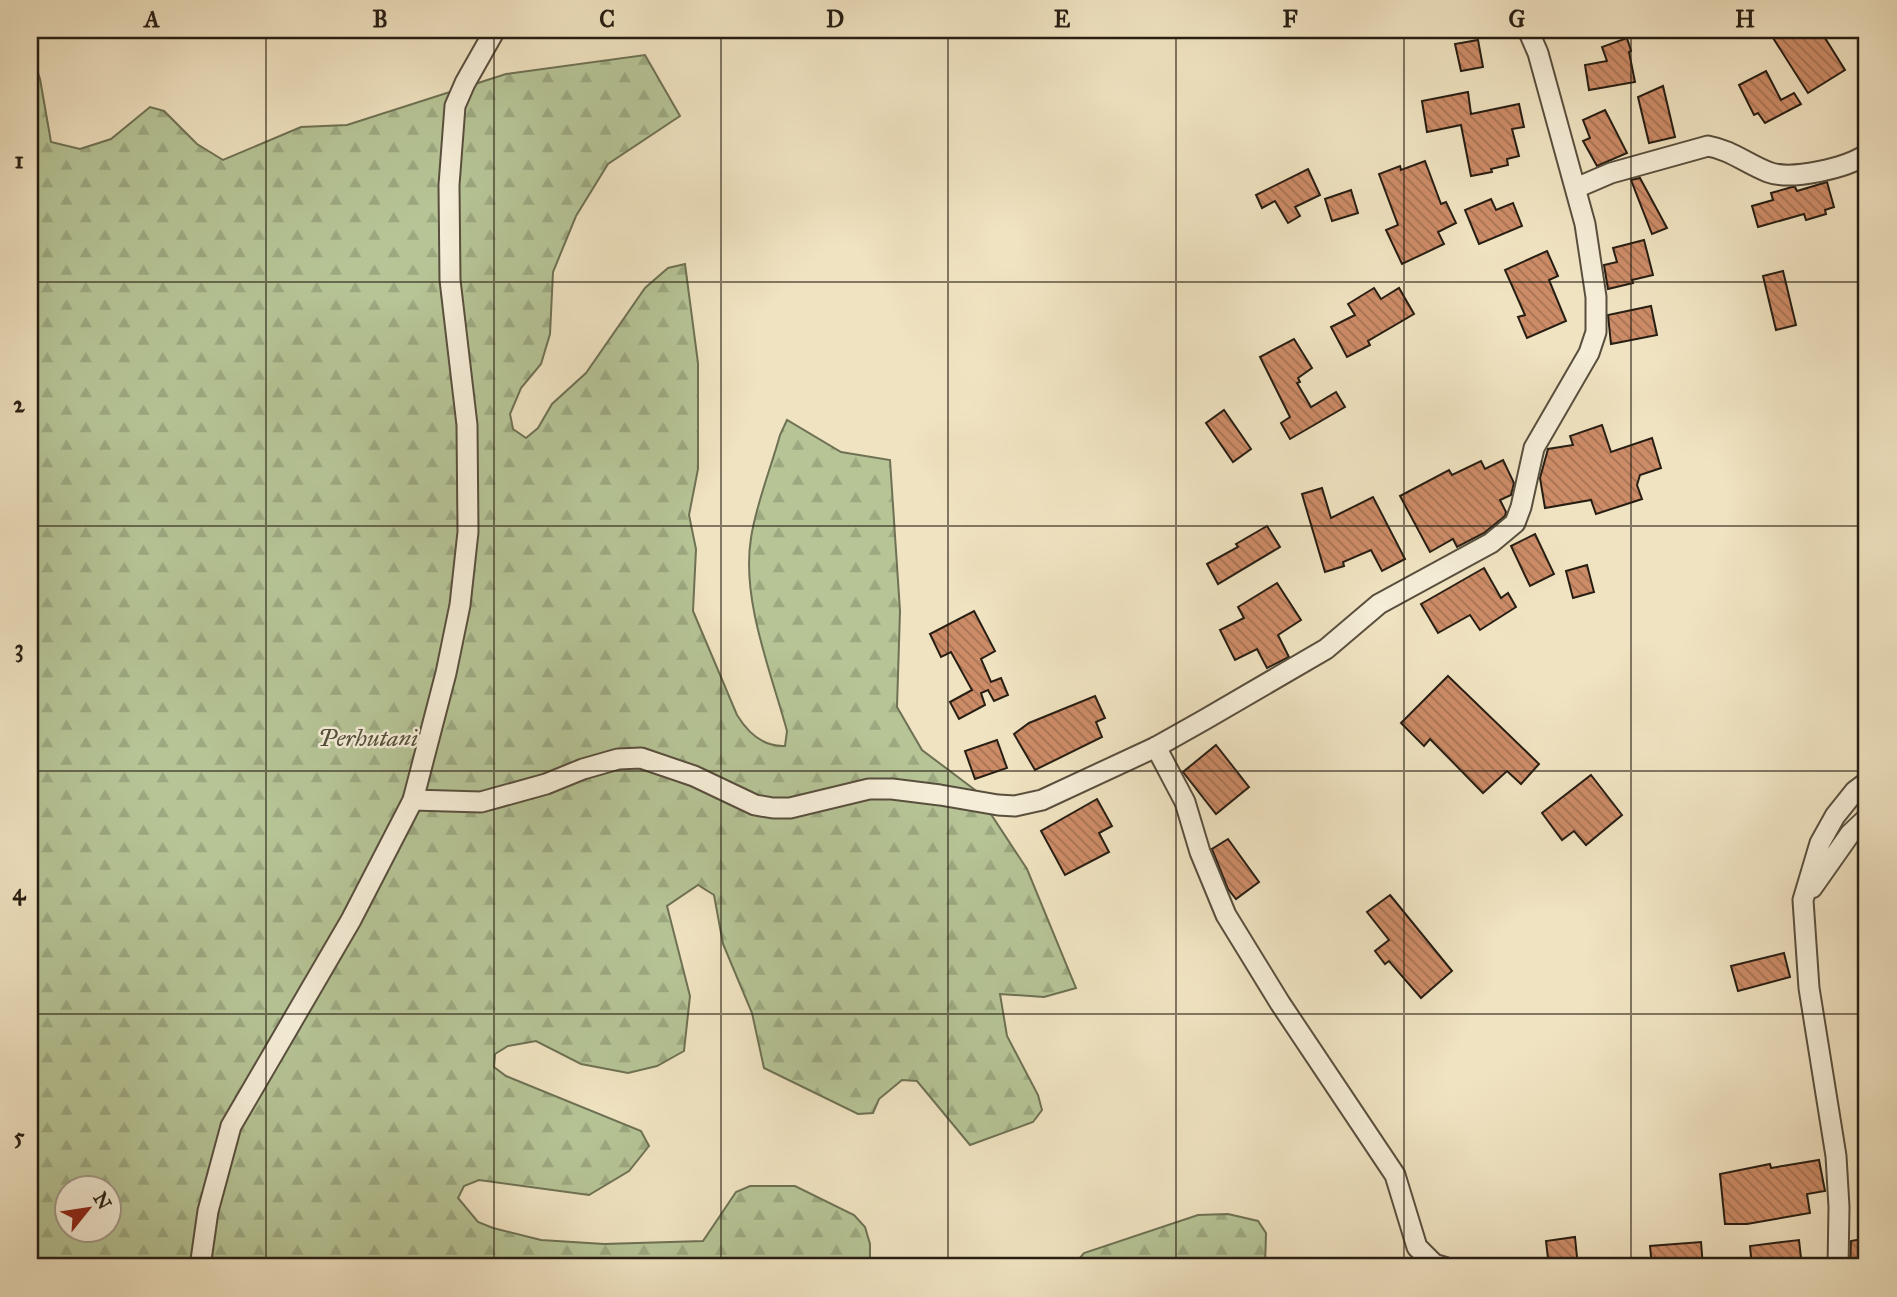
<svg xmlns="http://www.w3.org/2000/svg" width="1897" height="1297" font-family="'IM FELL Great Primer',serif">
  <defs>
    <pattern id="forest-firs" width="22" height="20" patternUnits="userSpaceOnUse" patternTransform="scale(1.75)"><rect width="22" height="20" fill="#b6c496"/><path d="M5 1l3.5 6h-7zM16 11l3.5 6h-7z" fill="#9ca880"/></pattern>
    <pattern id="building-back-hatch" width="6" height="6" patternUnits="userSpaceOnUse" patternTransform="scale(1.75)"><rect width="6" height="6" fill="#cd8c68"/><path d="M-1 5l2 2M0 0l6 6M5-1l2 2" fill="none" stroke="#a67254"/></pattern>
  </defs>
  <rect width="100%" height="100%" fill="#f0e3c1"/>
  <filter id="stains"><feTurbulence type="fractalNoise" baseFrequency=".00286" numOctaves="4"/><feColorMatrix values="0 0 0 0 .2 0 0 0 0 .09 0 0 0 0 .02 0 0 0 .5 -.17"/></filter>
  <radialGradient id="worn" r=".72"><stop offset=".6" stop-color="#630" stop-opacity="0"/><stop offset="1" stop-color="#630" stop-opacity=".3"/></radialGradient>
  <g fill="url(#forest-firs)" stroke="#6e7154" stroke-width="2" fill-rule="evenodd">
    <path d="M30 49 40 79 51 142 80 149 111 139 150 107 164 111 197 144 223 160 301 127 347 125 506 74 645 55 680 116 608 164 576 216 553 272 550 334 541 364 521 388 510 414 513 429 526 438 538 428 552 404 586 373 645 288 668 268 685 264 698 363V469L689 515 696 549 693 611 737 715C748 733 764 747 785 746L787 731C771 672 741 599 751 538 756 504 771 468 780 435L787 420 841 452 890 460 900 611 897 707 922 750 975 790 1027 869 1076 988 1044 997 1000 994 1007 1036 1038 1095 1042 1110 1033 1122 970 1145 917 1081 902 1080 879 1099 873 1113 858 1114 764 1068 752 1013 723 944 714 895 698 885 667 906 690 996 684 1051 657 1066 628 1073 581 1064 536 1041 508 1046 495 1054 494 1067 506 1076 641 1131 649 1146 629 1171 589 1195 479 1180 464 1186 458 1198 478 1222 493 1228 541 1240 604 1244 703 1241 736 1192 750 1186H795L854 1215 865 1227 870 1244V1267H30ZM66 1188H108V1230H66Z"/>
    <polygon points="1228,1214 1258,1221 1266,1233 1265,1267 1072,1267 1084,1253 1198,1215"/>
  </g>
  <g fill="url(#building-back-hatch)" stroke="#271e13" stroke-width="2">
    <polygon points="1768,30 1820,30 1845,70 1808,93"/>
    <polygon points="1627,38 1631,51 1629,52 1635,82 1589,90 1585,65 1607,61 1602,47"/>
    <polygon points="1478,40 1483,67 1461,71 1455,44"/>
    <polygon points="1766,71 1781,100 1794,93 1801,104 1765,123 1758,113 1754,115 1739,85"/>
    <polygon points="1663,86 1675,137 1649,143 1638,97"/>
    <polygon points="1468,92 1471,114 1519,104 1524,127 1512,129 1519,156 1507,159 1508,165 1491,169 1492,172 1471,176 1461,125 1427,132 1422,101"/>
    <polygon points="1605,110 1627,153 1597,166 1583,141 1590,138 1583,120"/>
    <polygon points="1425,161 1441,204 1446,202 1456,223 1438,232 1444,244 1402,264 1386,230 1398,225 1379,174 1400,166 1401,170"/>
    <polygon points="1308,169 1320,195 1295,207 1300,216 1288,223 1275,201 1262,208 1256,195"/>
    <polygon points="1640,178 1667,228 1652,234 1631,180"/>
    <polygon points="1827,182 1834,207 1825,210 1826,214 1806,220 1804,214 1758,227 1752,206 1773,200 1771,193 1792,187 1795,187 1797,191"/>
    <polygon points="1351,190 1358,213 1332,221 1325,199"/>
    <polygon points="1491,199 1496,210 1513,203 1522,226 1479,244 1465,210"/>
    <polygon points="1644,240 1653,275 1632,280 1633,283 1608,289 1604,265 1617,262 1613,248"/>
    <polygon points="1547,251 1558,276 1549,280 1566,321 1527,338 1518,317 1525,315 1505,270"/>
    <polygon points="1783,271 1796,325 1776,330 1763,276"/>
    <polygon points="1374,288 1381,299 1399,288 1414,314 1368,341 1370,345 1347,357 1331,327 1355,315 1348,304"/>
    <polygon points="1651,306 1657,335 1611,344 1608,315"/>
    <polygon points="1294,339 1312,368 1298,378 1300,382 1297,383 1311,407 1336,392 1345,407 1290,439 1281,423 1290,417 1260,357"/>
    <polygon points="1224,410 1251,449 1233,462 1206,423"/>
    <polygon points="1602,425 1611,452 1652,438 1661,468 1640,475 1637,485 1642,499 1596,514 1591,500 1545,508 1540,478 1548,449 1573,445 1570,436"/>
    <polygon points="1503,460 1514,483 1511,495 1500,500 1506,512 1505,516 1484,533 1457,547 1453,539 1430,552 1400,496 1449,470 1452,475 1481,461 1485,469"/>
    <polygon points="1322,488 1331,518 1373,497 1405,559 1382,571 1371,550 1343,562 1344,566 1325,572 1302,494"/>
    <polygon points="1267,526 1280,547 1218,584 1207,564 1238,547 1236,544"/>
    <polygon points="1535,534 1554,574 1530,586 1511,546"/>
    <polygon points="1587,565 1594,592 1573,598 1566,571"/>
    <polygon points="1484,568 1501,598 1508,593 1516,607 1480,630 1470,615 1438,633 1421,604"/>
    <polygon points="1277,583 1301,620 1278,635 1289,657 1267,668 1257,649 1235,660 1220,630 1244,618 1238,607"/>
    <polygon points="974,611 995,651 981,659 991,682 1001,678 1008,695 994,701 988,690 981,693 985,705 959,719 950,702 972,690 951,652 941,657 930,634"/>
    <polygon points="1448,676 1539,764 1521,784 1507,771 1483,793 1430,739 1424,746 1401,723"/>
    <polygon points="1095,696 1105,718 1096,722 1102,737 1035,770 1014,734 1029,723"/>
    <polygon points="997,740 1007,768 975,779 965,751"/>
    <polygon points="1216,745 1249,787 1216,814 1183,772"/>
    <polygon points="1591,775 1622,815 1586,845 1574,831 1562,840 1542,813"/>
    <polygon points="1097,799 1112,826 1099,833 1109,852 1065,875 1041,831"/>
    <polygon points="1228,839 1259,882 1236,899 1228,889 1212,849"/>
    <polygon points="1390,895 1452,971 1421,998 1389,961 1385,964 1375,951 1389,940 1367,912"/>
    <polygon points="1784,953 1790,977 1738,991 1731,966"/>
    <polygon points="1819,1160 1825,1191 1807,1194 1810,1213 1747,1224 1725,1224 1720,1174 1770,1164 1771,1168"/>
    <polygon points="1575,1237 1578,1267 1549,1267 1546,1241"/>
    <polygon points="1867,1238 1867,1267 1850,1267 1851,1241"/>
    <polygon points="1799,1240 1802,1267 1752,1267 1750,1246"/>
    <polygon points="1701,1242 1703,1267 1652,1267 1650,1246"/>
  </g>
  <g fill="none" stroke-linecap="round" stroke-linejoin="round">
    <defs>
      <g id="minor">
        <path d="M1576 188 1611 173 1708 146C1731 150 1747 164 1768 172 1791 181 1847 168 1867 154"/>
        <polyline points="1156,747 1185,802 1200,852 1226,915 1280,1003 1395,1175 1417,1247 1434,1264 1444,1267"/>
        <polyline points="413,800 481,802 546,784 583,769 618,759 641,758 694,776 755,805 773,808 790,808 869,789 892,789 940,795 998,805 1015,806 1042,800 1156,747 1204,720 1326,649 1379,604 1491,543 1515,523 1521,507 1534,448 1589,353 1596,332 1596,297 1585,224 1538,53 1528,30"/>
        <polyline points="1812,888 1850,834 1867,818"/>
        <polyline points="200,1267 208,1211 231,1126 351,920 413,800 446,673 460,605 468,532 467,425 450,280 449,185 455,106 465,83 495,30"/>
        <polyline points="1838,1267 1839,1207 1836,1156 1809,988 1803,900 1820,843 1835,816 1855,791 1867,782"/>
      </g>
    </defs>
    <use href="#minor" stroke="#594f3e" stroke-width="23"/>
    <use href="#minor" stroke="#f5edd7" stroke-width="19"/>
  </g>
  <path fill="none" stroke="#271e13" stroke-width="2" stroke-opacity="0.55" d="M266 30V1267M494 30V1267M721 30V1267M948 30V1267M1176 30V1267M1404 30V1267M1631 30V1267M30 282H1867M30 526H1867M30 771H1867M30 1014H1867"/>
  <g text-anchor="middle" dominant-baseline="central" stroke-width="5" stroke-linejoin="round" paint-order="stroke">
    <g font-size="24" font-style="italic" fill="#52503a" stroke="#f5edd7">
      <text x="368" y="738">Perhutani</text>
    </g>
  </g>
  <rect width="1897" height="1297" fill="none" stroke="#f0e3c1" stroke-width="77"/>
  <g transform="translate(88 1209) rotate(60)"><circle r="33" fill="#f5edd7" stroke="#a39a89" stroke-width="2"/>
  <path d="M0-5L12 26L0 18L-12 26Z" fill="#8f2418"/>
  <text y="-10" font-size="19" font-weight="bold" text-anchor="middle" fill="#271e13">N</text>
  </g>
  <rect x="38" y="38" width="1820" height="1220" fill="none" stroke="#271e13" stroke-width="2.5"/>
  <g font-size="23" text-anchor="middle" font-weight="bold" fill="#271e13">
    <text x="152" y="27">A</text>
    <text x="380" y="27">B</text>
    <text x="607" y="27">C</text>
    <text x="835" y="27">D</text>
    <text x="1062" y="27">E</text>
    <text x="1290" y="27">F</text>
    <text x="1517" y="27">G</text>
    <text x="1745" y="27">H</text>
    <text x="19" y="168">1</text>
    <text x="19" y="412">2</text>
    <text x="19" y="656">3</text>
    <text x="19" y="900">4</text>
    <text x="19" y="1144">5</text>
  </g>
  <rect width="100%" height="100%" filter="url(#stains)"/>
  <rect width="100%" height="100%" fill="url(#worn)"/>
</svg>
